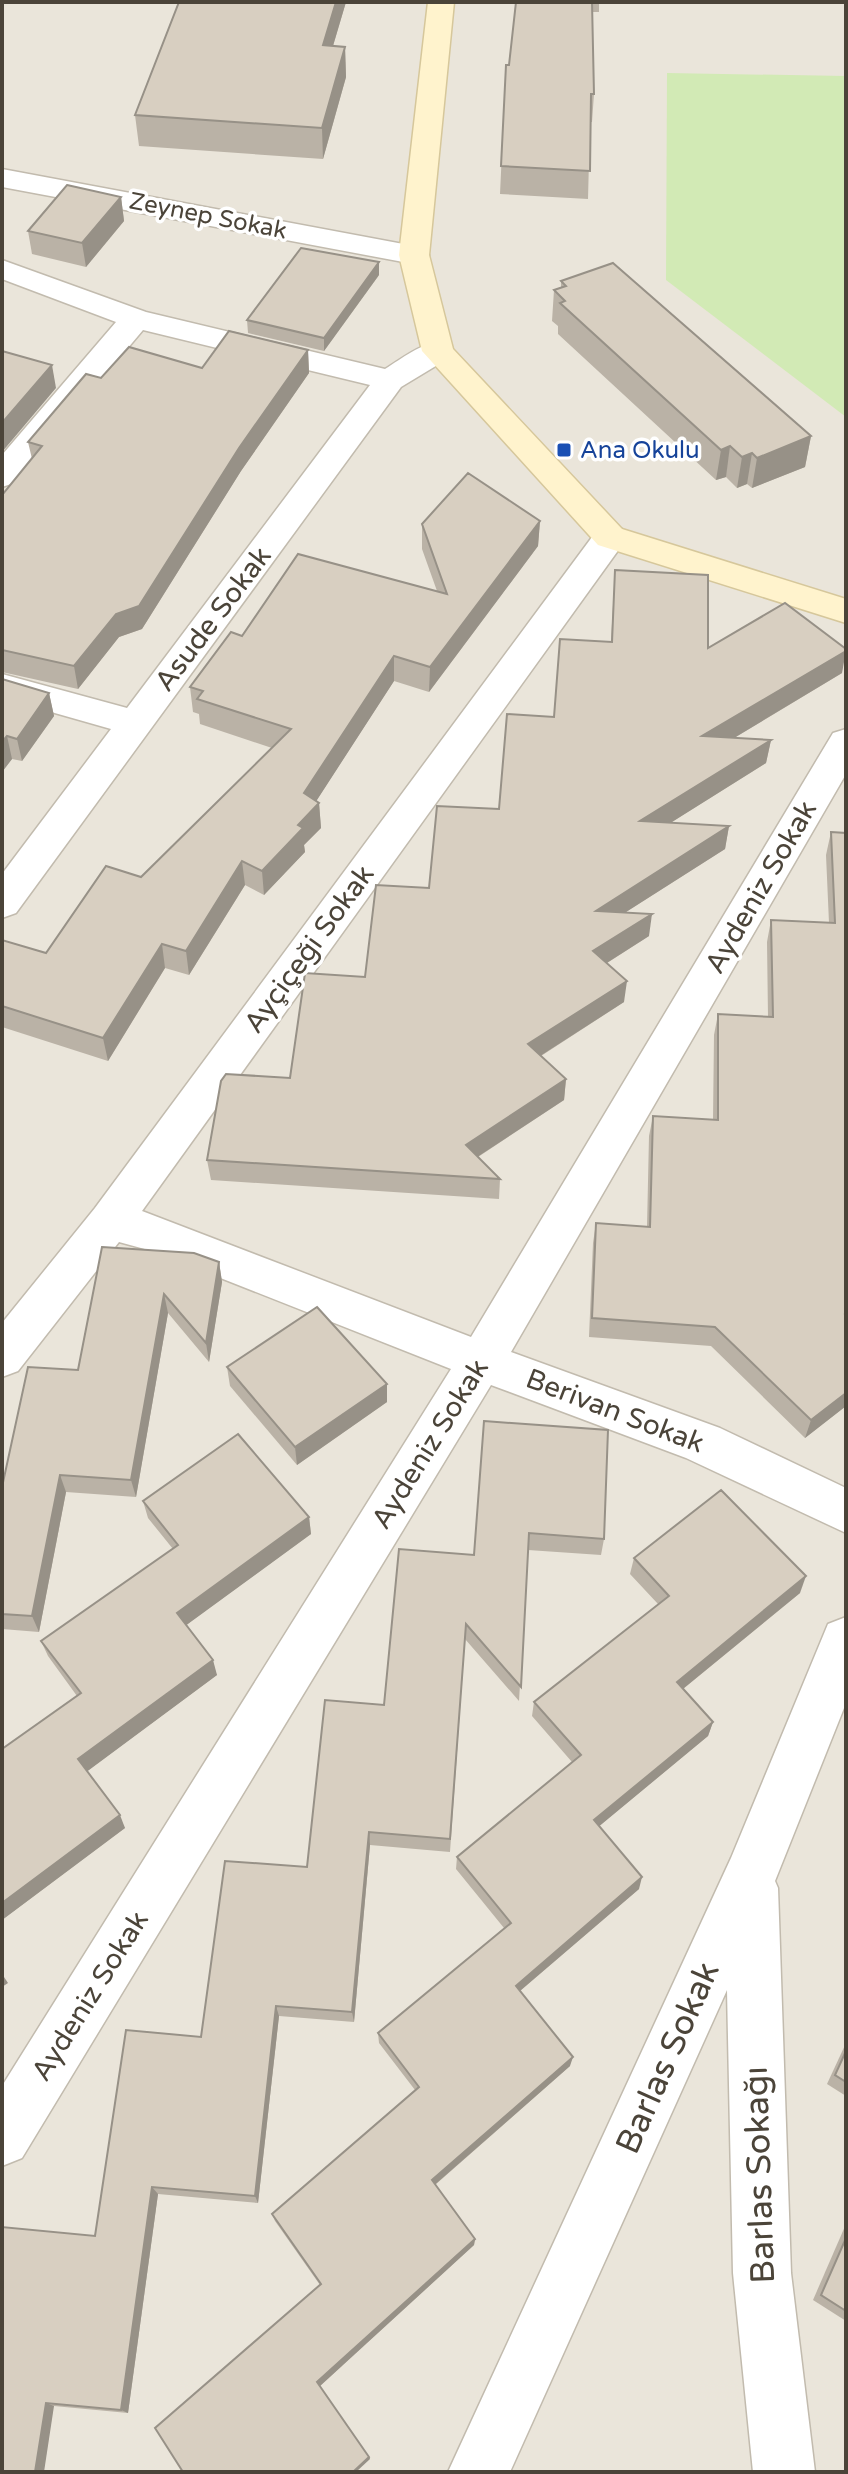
<svg xmlns="http://www.w3.org/2000/svg" width="848" height="2474" font-family="'Varela Round',sans-serif">
  <rect width="100%" height="100%" fill="#f6f3ec"/>
  <rect fill="#eae5da" x="2" y="2" width="844" height="2470"/>
  <polygon fill="#d2eab5" points="667,73 846,76 846,417 666,280"/>
  <g fill="none" stroke-linecap="round" stroke-linejoin="round">
    <defs>
      <g id="minor">
        <polygon points="2,169 414,246 425,249 429,255 425,261 414,264 2,187"/>
        <path d="M2 260 146 312 385 369C405 357 426 338 449 344L454 351 449 358 401 387 16 913 2 918V874L111 729 2 698V674L127 708 370 385 143 330 14 483 2 487V455L116 322 2 279Z"/>
        <polygon points="610,526 622,529 627,537 622,545 142,1211 471,1337 833,733 846,729 846,774 511,1352 720,1428 846,1488 846,1533 686,1458 491,1385 22,2158 2,2166 2,2086 451,1369 152,1251 119,1242 18,1371 2,1377 2,1323 95,1208 598,529"/>
        <polygon points="846,1617 846,1703 775,1881 778,1888 791,2273 815,2472 753,2472 733,2273 727,1990 510,2472 448,2472 731,1858 828,1624"/>
      </g>
      <polygon id="secondary" points="428,2 454,2 429,255 453,349 622,529 846,599 846,623 598,545 422,351 399,255"/>
    </defs>
    <use href="#minor" stroke="#c2bbae" stroke-width="3"/>
    <use href="#secondary" stroke="#d6c79b" stroke-width="3"/>
    <use href="#minor" fill="#fff" fill-rule="evenodd"/>
    <use href="#secondary" fill="#fff3cd" fill-rule="evenodd"/>
  </g>
  <g fill="#bab2a6">
    <polygon points="179,2 346,2 333,46 345,47 346,77 323,159 139,146 135,115"/>
    <polygon points="516,2 599,2 599,12 592,12 594,94 592,122 590,122 588,199 500,194 506,65 509,65"/>
    <polygon points="121,197 124,221 86,267 32,254 28,231"/>
    <polygon points="379,275 324,351 248,333 247,320"/>
    <polygon points="561,281 811,436 805,467 752,488 747,484 737,488 726,477 716,480 558,334 558,326 552,321 554,290 561,287"/>
    <polygon points="308,350 309,373 241,471 142,629 119,637 78,689 2,672 2,495 32,459 28,442 101,378 202,368"/>
    <polygon points="540,521 538,546 429,692 394,681 316,801 319,803 321,828 304,845 305,852 264,895 245,885 189,975 165,968 108,1061 2,1027 2,940 46,953 141,877 272,748 200,724 199,714 193,712 190,687 242,636 437,591 422,549 422,524"/>
    <polygon points="615,570 708,648 842,673 734,738 771,740 766,763 670,823 729,826 725,849 626,912 649,936 607,963 624,1002 541,1056 566,1079 564,1100 478,1157 500,1179 499,1199 211,1180 207,1160 290,1078 429,888 499,809 554,717 611,641"/>
    <polygon points="2,679 49,693 54,716 22,761 12,759 2,772"/>
    <polygon points="831,832 846,833 846,1406 805,1438 711,1346 589,1337 593,1243 596,1223 647,1227 649,1136 653,1116 713,1120 714,1035 718,1014 768,1017 767,942 771,920 829,923 826,855"/>
    <polygon points="102,1247 219,1262 222,1282 209,1362 168,1313 136,1497 66,1492 39,1632 2,1629 2,1487 78,1370"/>
    <polygon points="227,1367 387,1384 387,1402 297,1465 230,1386"/>
    <polygon points="484,1421 604,1539 601,1555 528,1550 519,1701 465,1639 450,1852 370,1845 354,2022 279,2016 258,2203 158,2194 128,2413 54,2406 2,2472 95,2236 201,2037 307,1867 384,1705 474,1555"/>
    <polygon points="143,1501 309,1517 311,1534 186,1625 217,1675 87,1771 125,1828 2,1920 77,1696 48,1656 41,1641 173,1549 148,1518"/>
    <polygon points="634,1558 800,1593 683,1689 713,1722 708,1736 599,1826 639,1889 520,1991 570,2066 435,2185 475,2239 474,2245 320,2386 370,2459 183,2472 320,2285 275,2221 272,2214 415,2090 379,2043 378,2033 504,1928 456,1869 457,1857 572,1762 532,1716 534,1702 658,1604 630,1574"/>
    <polygon points="846,2043 846,2096 827,2084"/>
    <polygon points="846,2224 846,2321 813,2300"/>
  </g>
  <g fill="#979187">
    <polygon points="336,2 346,2 324,76 323,45"/>
    <polygon points="345,47 346,77 323,159 322,128"/>
    <polygon points="121,197 124,221 86,267 82,243"/>
    <polygon points="379,262 379,275 324,351 324,338"/>
    <polygon points="308,350 309,373 241,471 142,629 119,637 78,689 74,666 239,448"/>
    <polygon points="52,365 56,388 2,452 2,423"/>
    <polygon points="811,436 805,467 752,488 757,458"/>
    <polygon points="730,446 726,477 716,480 721,450"/>
    <polygon points="752,453 747,484 737,488 742,457"/>
    <polygon points="540,521 538,546 429,692 430,667"/>
    <polygon points="846,651 842,673 699,759 702,736"/>
    <polygon points="394,656 394,681 306,817 319,803 321,828 304,845 305,852 264,895 262,871 298,825 304,793"/>
    <polygon points="49,693 54,716 22,761 17,739"/>
    <polygon points="7,736 12,759 2,772 2,742"/>
    <polygon points="771,740 766,763 637,844 640,821"/>
    <polygon points="729,826 725,849 593,933 596,911"/>
    <polygon points="242,861 245,885 189,975 186,951"/>
    <polygon points="652,914 649,936 591,973 593,951"/>
    <polygon points="162,944 165,968 108,1061 103,1038"/>
    <polygon points="627,981 624,1002 526,1065 528,1044"/>
    <polygon points="566,1079 564,1100 465,1165 466,1145"/>
    <polygon points="219,1262 222,1282 209,1362 206,1343"/>
    <polygon points="164,1294 168,1313 136,1497 131,1480"/>
    <polygon points="387,1384 387,1402 297,1465 295,1447"/>
    <polygon points="846,1393 846,1406 805,1438 811,1420"/>
    <polygon points="60,1475 66,1492 39,1632 32,1616"/>
    <polygon points="309,1517 311,1534 181,1629 177,1613"/>
    <polygon points="806,1576 800,1593 673,1697 677,1682"/>
    <polygon points="213,1660 217,1675 85,1773 78,1759"/>
    <polygon points="713,1722 708,1736 591,1833 594,1820"/>
    <polygon points="120,1815 125,1828 2,1920 2,1903"/>
    <polygon points="369,1832 370,1845 354,2022 352,2012"/>
    <polygon points="642,1877 639,1889 514,1996 516,1986"/>
    <polygon points="2,1974 8,1983 2,1987"/>
    <polygon points="276,2006 279,2016 258,2203 255,2196"/>
    <polygon points="573,2057 570,2066 431,2188 432,2180"/>
    <polygon points="152,2187 158,2194 128,2413 121,2410"/>
    <polygon points="475,2239 474,2245 320,2386 317,2382"/>
    <polygon points="46,2403 54,2406 44,2472 35,2472"/>
    <polygon points="369,2457 370,2459 356,2472 353,2472"/>
  </g>
  <g fill="#d8cfc1" stroke="#979187" stroke-width="2">
    <polygon points="179,2 336,2 323,45 345,47 322,128 135,115"/>
    <polygon points="516,2 592,2 594,94 591,94 590,171 501,166 506,65 509,65"/>
    <polygon points="67,185 121,197 82,243 28,231"/>
    <polygon points="301,248 379,262 324,338 247,320"/>
    <polygon points="613,263 811,436 757,458 752,453 742,457 730,446 721,450 560,303 565,301 554,290 566,286 561,281"/>
    <polygon points="229,331 308,350 239,448 139,606 116,614 74,666 2,650 2,495 42,446 28,442 86,374 101,378 129,347 202,368"/>
    <polygon points="2,351 52,365 2,423"/>
    <polygon points="468,473 540,521 430,667 394,656 304,793 319,803 298,825 303,828 262,871 242,861 186,951 162,944 103,1038 2,1006 2,940 46,953 106,866 141,877 291,729 197,699 203,691 190,687 231,632 242,636 298,554 447,594 422,524"/>
    <polygon points="615,570 708,575 708,648 785,603 846,649 846,651 702,736 771,740 640,821 729,826 596,911 652,914 593,951 627,981 528,1044 566,1079 466,1145 500,1179 207,1160 221,1081 226,1074 290,1078 305,973 365,977 376,885 429,888 437,806 499,809 507,714 554,717 560,639 612,642"/>
    <polygon points="2,679 49,693 17,739 7,736 2,742"/>
    <polygon points="831,832 846,833 846,1313 845,1314 846,1315 846,1393 811,1420 715,1327 592,1318 596,1223 650,1227 653,1116 718,1120 718,1014 773,1017 771,920 835,923"/>
    <polygon points="102,1247 194,1253 219,1262 206,1343 164,1294 131,1480 60,1475 32,1616 2,1614 2,1487 28,1367 78,1370"/>
    <polygon points="317,1307 387,1384 295,1447 227,1367"/>
    <polygon points="484,1421 608,1430 604,1539 529,1533 521,1687 466,1624 450,1839 369,1832 352,2012 276,2006 255,2196 152,2187 121,2410 46,2403 35,2472 2,2472 2,2227 95,2236 126,2030 201,2037 225,1861 307,1867 325,1700 384,1705 399,1549 474,1555"/>
    <polygon points="238,1434 309,1517 177,1613 213,1660 78,1759 120,1815 2,1903 2,1749 81,1693 41,1641 178,1545 143,1501"/>
    <polygon points="721,1490 806,1576 677,1682 713,1722 594,1820 642,1877 516,1986 573,2057 432,2180 475,2239 317,2382 369,2457 353,2472 183,2472 155,2428 321,2284 272,2214 419,2087 378,2033 511,1923 457,1857 581,1755 534,1702 669,1596 634,1558"/>
    <polygon points="846,2051 846,2082 835,2075"/>
    <polygon points="846,2238 846,2311 821,2295"/>
  </g>
  <rect fill="#1a4fb4" stroke="#fff" stroke-width="3" x="556" y="442" width="16" height="16" rx="4"/>
  <g text-anchor="middle" dominant-baseline="central" stroke-width="7" stroke-linejoin="round" paint-order="stroke">
    <g font-size="24" fill="#4b4439" stroke="#fff">
      <text transform="translate(208 216) rotate(11)">Zeynep Sokak</text>
    </g>
    <g font-size="24" fill="#164399" stroke="#fff" text-anchor="start">
      <text x="580" y="450">Ana Okulu</text>
    </g>
    <g font-size="28" fill="#4b4439" stroke="#fff">
      <text transform="translate(213 619) rotate(-53)">Asude Sokak</text>
      <text transform="translate(761 887) rotate(-60)">Aydeniz Sokak</text>
      <text transform="translate(309 949) rotate(-54)">Ayçiçeği Sokak</text>
      <text transform="translate(615 1411) rotate(21)">Berivan Sokak</text>
      <text transform="translate(430 1444) rotate(-58)">Aydeniz Sokak</text>
      <text transform="translate(90 1996) rotate(-58)">Aydeniz Sokak</text>
    </g>
    <g font-size="34" fill="#4b4439" stroke="#fff">
      <text transform="translate(668 2058) rotate(-66)">Barlas Sokak</text>
      <text transform="translate(760 2175) rotate(-92)">Barlas Sokağı</text>
    </g>
  </g>
  <rect width="848" height="2474" fill="none" stroke="#4b4439" stroke-width="8"/>
</svg>
